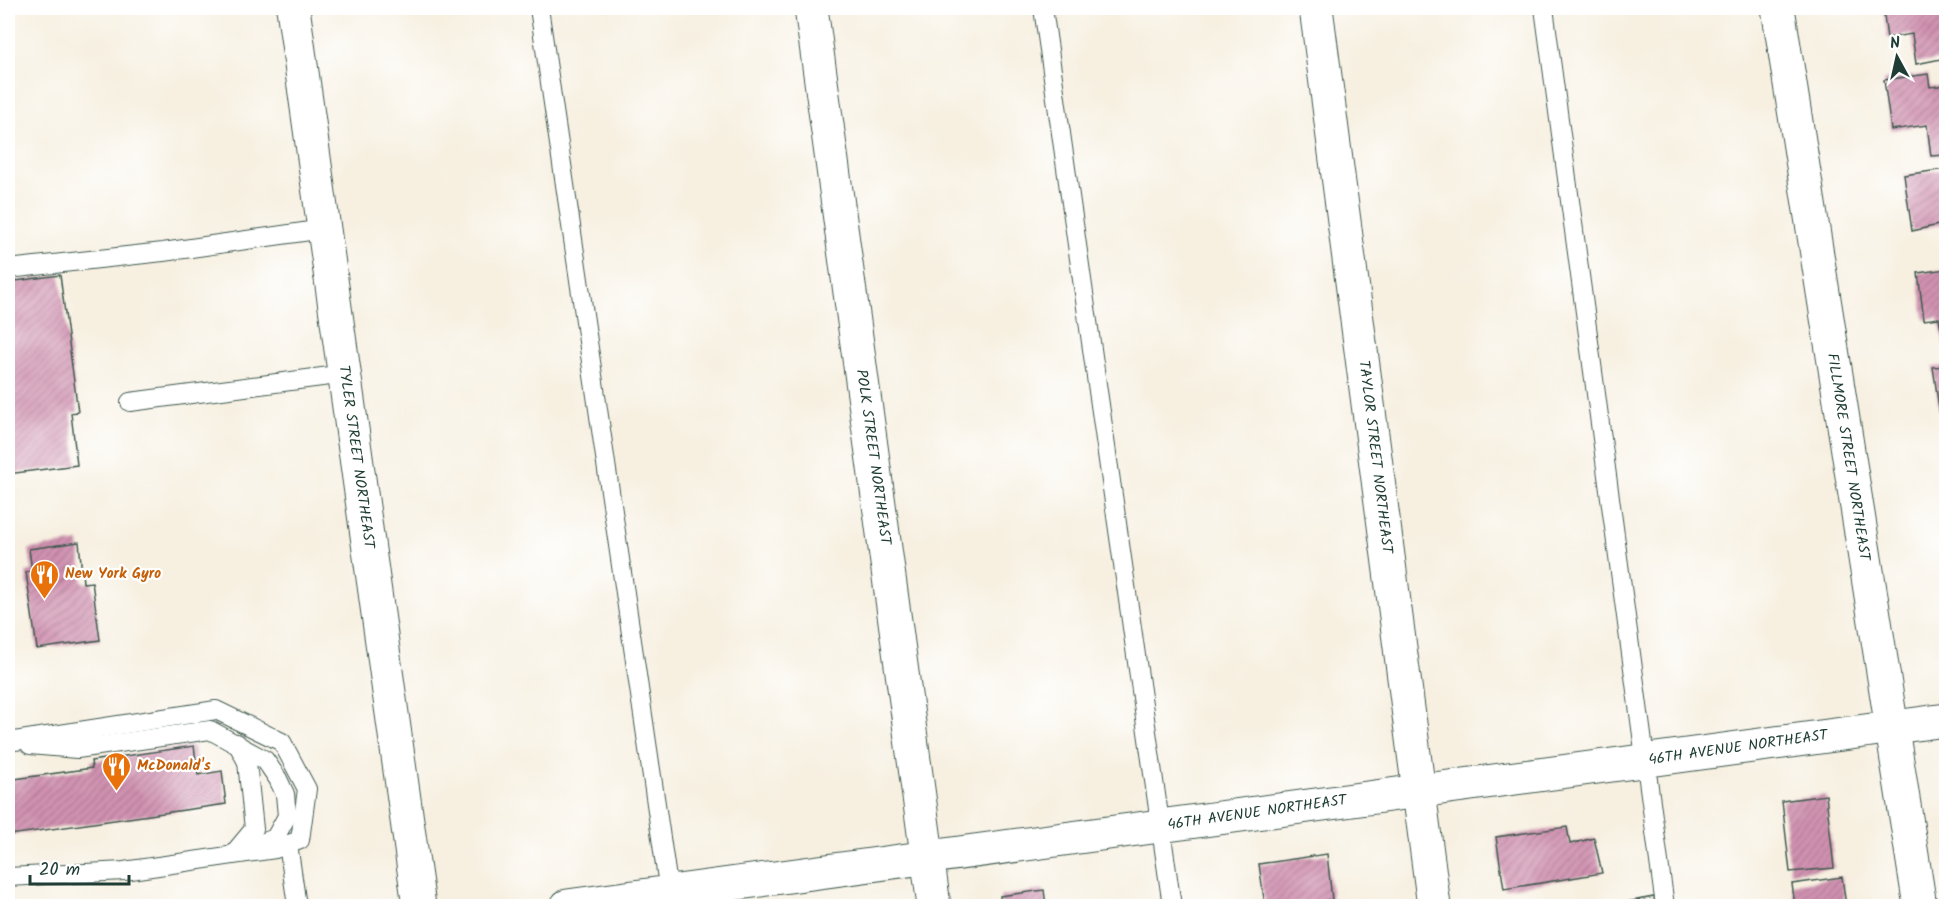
<svg xmlns="http://www.w3.org/2000/svg" width="1954" height="914" font-family="Kalam,sans-serif">
  <defs>
    <pattern id="building-hatch" width="6" height="6" patternUnits="userSpaceOnUse" patternTransform="scale(1.5)"><rect width="6" height="6" fill="#d192b1"/><path d="M-1 1l2-2M0 6l6-6M5 7l2-2" fill="none" stroke="#a97891"/></pattern>
  </defs>
  <rect width="100%" height="100%" fill="#fff"/>
  <filter id="ink" filterUnits="userSpaceOnUse"><feTurbulence type="fractalNoise" baseFrequency=".0167" numOctaves="2"/><feDisplacementMap in="SourceGraphic" scale="12" xChannelSelector="R" yChannelSelector="G"/><feConvolveMatrix kernelMatrix="1 2 1 2 8 2 1 2 1" color-interpolation-filters="sRGB"/></filter>
  <filter id="wash" filterUnits="userSpaceOnUse"><feTurbulence type="fractalNoise" baseFrequency=".008" numOctaves="4" result="noise"/><feDisplacementMap in="SourceGraphic" scale="24" xChannelSelector="R" yChannelSelector="G"/><feGaussianBlur stdDeviation="1.35" result="paint"/><feColorMatrix in="noise" values="0 0 0 0 0 0 0 0 0 0 0 0 0 0 0 0 0 1.4 0 .05"/><feComposite in="paint" operator="in"/></filter>
  <g filter="url(#wash)">
    <rect width="100%" height="100%" fill="#f7f0e1"/>
    <g id="blocks">
      <g fill="url(#building-hatch)">
        <polygon points="1883,8 1946,8 1946,58 1916,64 1912,34 1887,38"/>
        <polygon points="1928,74 1930,87 1946,85 1946,155 1931,156 1927,125 1891,130 1884,80"/>
        <polygon points="1946,169 1946,240 1945,240 1943,224 1912,231 1904,175"/>
        <polygon points="1946,269 1946,350 1945,350 1939,318 1924,320 1918,273"/>
        <polygon points="60,275 78,412 71,413 77,465 8,474 8,282"/>
        <polygon points="1946,366 1946,421 1941,422 1933,367"/>
        <polygon points="79,542 83,583 92,582 100,640 37,649 26,572 32,571 29,549"/>
        <polygon points="194,746 198,775 222,771 226,804 10,835 8,780 92,768 91,761"/>
        <polygon points="1826,795 1834,868 1790,872 1782,801"/>
        <polygon points="1567,827 1570,844 1594,838 1602,873 1504,889 1496,837"/>
        <polygon points="1327,854 1332,900 1265,906 1259,864"/>
        <polygon points="1842,877 1846,906 1795,906 1792,884"/>
        <polygon points="1044,890 1046,906 1001,906 1000,896"/>
        <polygon points="1654,897 1655,906 1610,906 1610,905"/>
      </g>
    </g>
  </g>
  <g filter="url(#ink)">
    <use href="#blocks" fill-opacity="0" stroke="#3f584e" stroke-width="1.5"/>
    <g fill="none" stroke-linecap="round" stroke-linejoin="round">
      <defs>
        <g id="service">
          <polyline points="539,8 670,899"/>
          <polyline points="1043,8 1172,906"/>
          <polyline points="1544,8 1665,906"/>
          <polyline points="8,269 163,252 324,229"/>
          <polyline points="130,402 345,374"/>
          <polyline points="8,742 216,710 282,742 307,789 300,840 275,849 124,871 8,877"/>
          <polyline points="30,745 77,749 210,730 265,760 278,779 285,794 287,816 275,838 257,845"/>
          <polyline points="288,844 297,906"/>
          <polyline points="234,853 254,829 247,762 237,743"/>
        </g>
        <g id="minor">
          <polyline points="293,8 419,906"/>
          <polyline points="811,8 934,906"/>
          <polyline points="1316,8 1434,906"/>
          <polyline points="1778,8 1920,906"/>
          <polyline points="567,906 1946,720"/>
        </g>
      </defs>
      <use href="#service" stroke="#3f584e" stroke-width="20"/>
      <use href="#minor" stroke="#3f584e" stroke-width="35"/>
      <use href="#service" stroke="#fff" stroke-width="18"/>
      <use href="#minor" stroke="#fff" stroke-width="33"/>
    </g>
  </g>
  <defs>
    <symbol id="restaurant-pin" viewBox="-11 -11 22 30"><path d="M0 17L-7.5 6A9.5 9.5 0 1 1 7.5 6Z" fill="#e8710a" stroke="#fff"/><path d="M-5-6h1v4h1v-4h1v4h1v-4h1v5L-1.5 .5V6h-2V.5L-5-1ZM5-6V6H3V1.5H1.5Q1.5-4 5-6Z" fill="#fff"/></symbol>
  </defs>
  <g fill-rule="evenodd">
    <use href="#restaurant-pin" x="28" y="558" width="33" height="45"/>
    <use href="#restaurant-pin" x="100" y="750" width="33" height="45"/>
  </g>
  <g text-anchor="middle" dominant-baseline="central" stroke-width="4.5" stroke-linejoin="round" paint-order="stroke">
    <g font-size="15" fill="#1f3d34" stroke="#fff">
      <text transform="translate(356 457) rotate(82)">TYLER STREET NORTHEAST</text>
      <text transform="translate(873 457) rotate(82)">POLK STREET NORTHEAST</text>
      <text transform="translate(1375 457) rotate(83)">TAYLOR STREET NORTHEAST</text>
      <text transform="translate(1848 457) rotate(81)">FILLMORE STREET NORTHEAST</text>
      <text transform="translate(1738 748) rotate(-8)">46TH AVENUE NORTHEAST</text>
      <text transform="translate(1257 813) rotate(-8)">46TH AVENUE NORTHEAST</text>
    </g>
    <g font-size="15" font-weight="bold" fill="#c56008" stroke="#fff" text-anchor="start">
      <text x="65" y="574">New York Gyro</text>
      <text x="137" y="766">McDonald's</text>
    </g>
  </g>
  <rect width="1954" height="914" fill="none" stroke="#fff" stroke-width="30"/>
  <g transform="translate(1897 57) rotate(352)" stroke="#ffffff" stroke-width="4.5" paint-order="stroke">
  <path d="M0-4.5L10 22L0 15L-10 22Z" fill="#1f3d34"/>
  <text y="-9" font-size="16" font-weight="bold" text-anchor="middle" fill="#1f3d34">N</text>
  </g>
  <path d="M30 875v9h99v-9" fill="none" stroke="#1f3d34" stroke-width="3"/>
  <text x="39" y="875" font-size="18" fill="#1f3d34" stroke="#ffffff" stroke-width="4.5" paint-order="stroke">20 m</text>
</svg>
